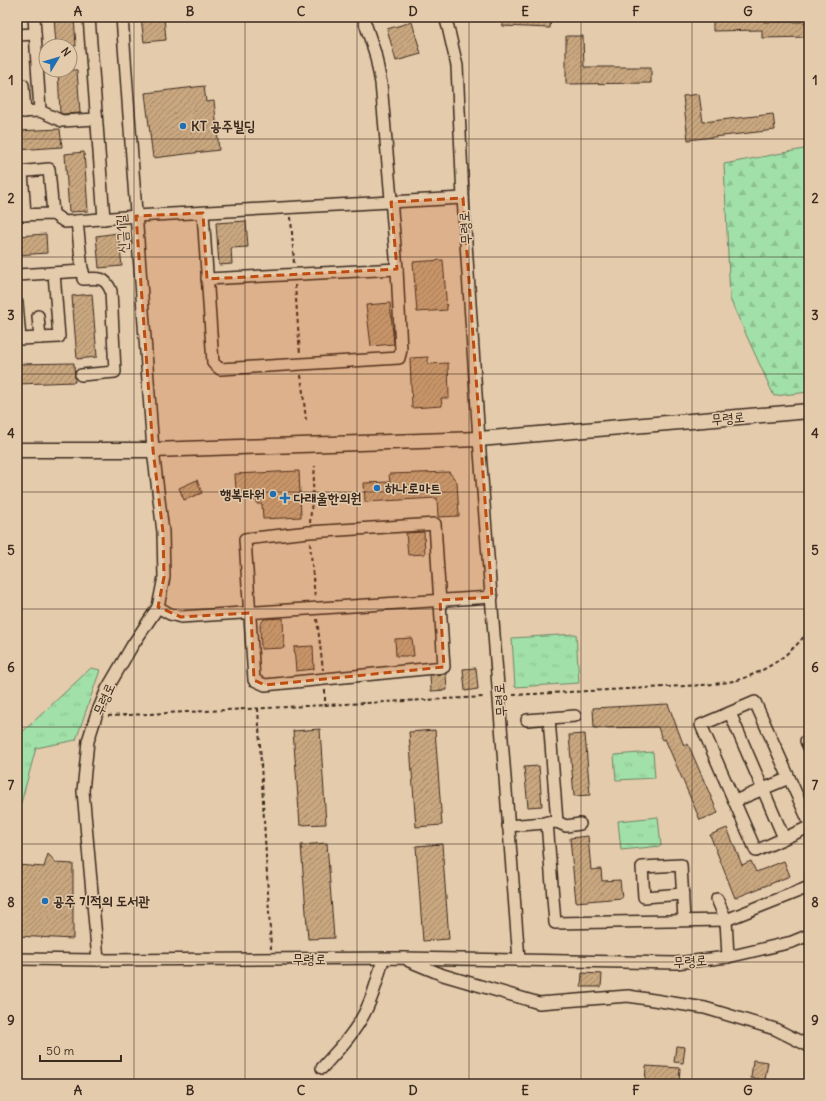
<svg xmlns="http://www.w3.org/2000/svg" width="826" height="1101" font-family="Delius,'Poor Story',sans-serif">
  <defs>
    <pattern id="grass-tufts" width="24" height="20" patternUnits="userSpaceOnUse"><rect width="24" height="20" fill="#a1e0a9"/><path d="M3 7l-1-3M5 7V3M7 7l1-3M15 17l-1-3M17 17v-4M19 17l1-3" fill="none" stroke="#8cc091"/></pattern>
    <pattern id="forest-firs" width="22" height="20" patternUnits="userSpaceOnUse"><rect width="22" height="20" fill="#a1e0a9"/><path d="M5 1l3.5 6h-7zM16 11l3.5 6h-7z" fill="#8cc091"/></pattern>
    <pattern id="building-hatch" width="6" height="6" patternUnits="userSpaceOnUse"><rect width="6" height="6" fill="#c9a77f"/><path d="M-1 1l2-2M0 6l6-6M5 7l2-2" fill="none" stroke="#a48867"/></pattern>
  </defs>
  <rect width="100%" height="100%" fill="#e4cbac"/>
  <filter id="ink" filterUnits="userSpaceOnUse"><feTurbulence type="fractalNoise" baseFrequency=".025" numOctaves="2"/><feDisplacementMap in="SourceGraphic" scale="8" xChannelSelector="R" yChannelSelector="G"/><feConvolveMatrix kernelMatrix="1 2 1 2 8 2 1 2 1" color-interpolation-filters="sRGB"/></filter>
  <g filter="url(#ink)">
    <g fill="url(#grass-tufts)" stroke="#6e8564">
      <polygon points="576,634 579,683 515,687 512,638"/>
      <polygon points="91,668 100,670 76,740 36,748 17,818 17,737"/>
      <polygon points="653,752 655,778 616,780 614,755"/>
      <polygon points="658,817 661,846 621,850 618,821"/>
    </g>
    <polygon fill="url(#forest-firs)" stroke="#6e8564" points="809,148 809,392 774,396 730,299 724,164"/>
    <g fill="url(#building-hatch)" stroke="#3b2a1e">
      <polygon points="54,17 74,17 76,46 56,46"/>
      <polygon points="141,17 164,17 166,40 144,42"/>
      <polygon points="503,17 551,17 550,28 502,26"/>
      <polygon points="713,17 764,17 764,22 809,22 809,37 762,38 762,30 713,31"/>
      <polygon points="412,22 421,54 396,61 387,29"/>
      <polygon points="566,36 583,36 584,67 651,67 651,83 566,84"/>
      <polygon points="58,70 77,70 80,113 63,114 60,113"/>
      <polygon points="204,86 206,102 214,101 219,150 153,158 145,93"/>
      <polygon points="699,94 703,122 773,114 775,130 688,140 683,96"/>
      <polygon points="60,129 62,147 17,150 17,131"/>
      <polygon points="84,152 88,211 69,212 65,154"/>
      <polygon points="246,221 248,247 231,248 232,264 219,265 216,223"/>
      <polygon points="118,233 122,266 99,268 96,236"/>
      <polygon points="46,234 47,253 17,255 17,236"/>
      <polygon points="443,260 447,310 417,312 413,262"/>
      <polygon points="92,294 97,357 77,359 72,296"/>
      <polygon points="390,303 394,344 371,346 366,305"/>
      <polygon points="428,357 428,364 448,363 449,398 441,398 442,406 412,408 410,358"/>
      <polygon points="74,363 75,382 17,384 17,364"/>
      <polygon points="299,471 301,517 263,519 262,504 257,504 257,500 250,500 249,495 246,496 246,492 236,492 235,474"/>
      <polygon points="449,472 457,482 459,516 438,517 437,498 365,502 364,483 390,482 389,474"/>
      <polygon points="197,480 202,493 184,500 179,488"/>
      <polygon points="424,532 425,554 408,555 406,533"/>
      <polygon points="283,618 284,648 261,649 260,625 264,619"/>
      <polygon points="412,638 414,656 396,656 395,639"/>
      <polygon points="313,646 314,669 296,671 294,647"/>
      <polygon points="476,668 478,689 465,691 463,669"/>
      <polygon points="446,674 447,690 431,691 430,675"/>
      <polygon points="668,704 684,746 688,744 718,813 700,820 665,739 662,740 658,727 594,728 593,708"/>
      <polygon points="320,729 326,824 300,825 293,731"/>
      <polygon points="435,730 442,825 416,827 409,732"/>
      <polygon points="585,734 590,795 574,796 569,735"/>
      <polygon points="539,766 542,806 528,807 524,767"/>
      <polygon points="727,828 742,865 751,861 756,872 784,861 790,876 735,898 710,835"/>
      <polygon points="588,836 591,870 601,869 602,881 620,880 622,898 576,902 570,838"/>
      <polygon points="327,843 334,938 308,939 301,845"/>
      <polygon points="442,844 449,939 423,941 416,846"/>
      <polygon points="48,854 53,859 55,863 73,864 73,939 17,936 17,865 44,867"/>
      <polygon points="582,973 602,974 601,987 581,987"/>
      <polygon points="676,1046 685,1047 683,1063 674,1062"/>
      <polygon points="753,1060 768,1062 765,1080 751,1078"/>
      <polygon points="646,1066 680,1068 679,1084 645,1084"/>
    </g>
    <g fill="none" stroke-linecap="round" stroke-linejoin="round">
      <defs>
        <g id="minor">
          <polyline points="34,17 40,111"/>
          <polyline points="89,17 104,219"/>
          <polyline points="445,17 448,27 457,66 463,198 479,439 519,960"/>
          <polyline points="17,35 35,34"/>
          <polyline points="23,85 25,112"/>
          <polyline points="17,112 40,111 62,121 96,119"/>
          <polyline points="17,172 49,169 53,214"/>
          <polyline points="22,172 25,215"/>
          <polyline points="203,213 213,363 220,369 399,358 401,350 397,269 381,83 375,53 363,17"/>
          <polyline points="17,215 53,214 65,222 136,216 463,198"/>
          <path d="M77 221 83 279C98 278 105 276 111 291L115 372 81 375"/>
          <polyline points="17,275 83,271"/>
          <polyline points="207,279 397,269"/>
          <polyline points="17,303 20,339 59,337 54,273"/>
          <polyline points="38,316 40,338"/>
          <polygon points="435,524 444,667 265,685 254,680 245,539 309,532"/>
          <polyline points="158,607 170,614 181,617 492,597"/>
          <polyline points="730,713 784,838"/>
          <polyline points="549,718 557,822"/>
          <polyline points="527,720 575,716"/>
          <polyline points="809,742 806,741 809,747"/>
          <polyline points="735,801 789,778"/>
          <polyline points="547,822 555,923 726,920 809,887"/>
          <polyline points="809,822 755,702 701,725 756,851 809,827"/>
          <polyline points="508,826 557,822 566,826 580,824"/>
          <polyline points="683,894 644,897 642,867 681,865 684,920"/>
          <polyline points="717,899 726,920 728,957"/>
          <polyline points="17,959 98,960 403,958 676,963 728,957 792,942 809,935"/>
          <polyline points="98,960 83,791 88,741 96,716 107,689 132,646 158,607 164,577 163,532 153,450 122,17"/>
          <polyline points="409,961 443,975 539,1003 628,996 705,1008 775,1029 809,1046"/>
          <path d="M322 1068C337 1051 353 1035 364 1014 373 997 378 978 383 959"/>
        </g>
        <polyline id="major" points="17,450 153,450 479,439 809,411"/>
      </defs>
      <use href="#minor" stroke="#3b2a1e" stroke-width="14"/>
      <use href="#major" stroke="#3b2a1e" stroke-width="17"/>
      <g stroke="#3b2a1e" stroke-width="2" stroke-dasharray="4 3" stroke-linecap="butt">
        <polyline points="291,217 294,264"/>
        <polyline points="295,285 300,354"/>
        <polyline points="301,375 306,420"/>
        <polyline points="310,523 315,466"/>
        <polyline points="310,543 315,598"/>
        <polyline points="317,619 323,670"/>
        <polyline points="325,690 325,705"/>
        <path d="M513 695 703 685C713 684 724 683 734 681 764 673 791 655 809 630"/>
        <polyline points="258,708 271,949"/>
        <polyline points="108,716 484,697"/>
      </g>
      <use href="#minor" stroke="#e4cbac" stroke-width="11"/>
      <use href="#major" stroke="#e4cbac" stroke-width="14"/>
    </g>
  </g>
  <path fill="#bd4d10" fill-opacity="0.2" stroke="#bd4d10" stroke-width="3" stroke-dasharray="8 5" stroke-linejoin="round" d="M463 198 492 597 440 600 444 667 265 685 254 680 251 613 181 617 158 607 164 577 163 532 153 450 136 216 203 213 207 279 397 269 391 202Z"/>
  <path fill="none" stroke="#3b2a1e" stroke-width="1" stroke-opacity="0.55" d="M134 17V1084M245 17V1084M357 17V1084M469 17V1084M581 17V1084M692 17V1084M17 139H809M17 257H809M17 374H809M17 492H809M17 609H809M17 727H809M17 844H809M17 962H809"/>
  <g fill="#1f6fb2" stroke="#e4cbac" stroke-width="1.5">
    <circle cx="183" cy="126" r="4"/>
    <circle cx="377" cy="488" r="4"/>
    <circle cx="273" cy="494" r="4"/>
    <path d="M283 492h4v4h4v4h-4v4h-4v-4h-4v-4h4z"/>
    <circle cx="45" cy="901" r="4"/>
  </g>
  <g text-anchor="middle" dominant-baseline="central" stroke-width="3" stroke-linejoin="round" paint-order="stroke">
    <g font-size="14" font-weight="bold" fill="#3b2a1e" stroke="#e4cbac" text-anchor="start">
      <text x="191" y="126">KT 공주빌딩</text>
      <text x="385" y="488">하나로마트</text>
      <text x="265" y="494" text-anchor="end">행복타워</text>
      <text x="294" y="498">다래울한의원</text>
      <text x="53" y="901">공주 기적의 도서관</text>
    </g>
    <g font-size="14" fill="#3b2a1e" stroke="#e4cbac">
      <text transform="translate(465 228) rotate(-94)">무령로</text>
      <text transform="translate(122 234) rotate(-94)">신금1길</text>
      <text transform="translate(728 418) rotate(-5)">무령로</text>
      <text transform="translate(104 699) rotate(-66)">무령로</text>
      <text transform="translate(500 700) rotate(-94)">무령로</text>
      <text x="309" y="959">무령로</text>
      <text transform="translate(690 961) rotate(-4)">무령로</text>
    </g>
  </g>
  <rect width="826" height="1101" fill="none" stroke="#e4cbac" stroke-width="44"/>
  <g transform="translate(58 58) rotate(52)"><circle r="19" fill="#e4cbac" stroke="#a08b73"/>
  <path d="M0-3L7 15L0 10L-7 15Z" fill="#1f6fb2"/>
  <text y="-6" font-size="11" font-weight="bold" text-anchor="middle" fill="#3b2a1e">N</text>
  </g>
  <path d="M40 1055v6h81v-6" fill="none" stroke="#3b2a1e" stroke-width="2"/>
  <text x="46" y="1055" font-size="12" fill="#3b2a1e" stroke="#e4cbac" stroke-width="3" paint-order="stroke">50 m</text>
  <rect x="22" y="22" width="782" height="1057" fill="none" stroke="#3b2a1e" stroke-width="1.5"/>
  <g font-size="13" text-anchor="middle" font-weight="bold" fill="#3b2a1e">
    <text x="78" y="16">A</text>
    <text x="190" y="16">B</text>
    <text x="301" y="16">C</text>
    <text x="413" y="16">D</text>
    <text x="525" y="16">E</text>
    <text x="636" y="16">F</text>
    <text x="748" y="16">G</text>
    <text x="11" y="85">1</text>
    <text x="815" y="85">1</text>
    <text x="11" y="203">2</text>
    <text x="815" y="203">2</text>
    <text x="11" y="320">3</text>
    <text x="815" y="320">3</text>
    <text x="11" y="438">4</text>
    <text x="815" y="438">4</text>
    <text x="11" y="555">5</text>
    <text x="815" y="555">5</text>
    <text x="11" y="672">6</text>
    <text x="815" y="672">6</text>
    <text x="11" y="790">7</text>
    <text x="815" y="790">7</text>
    <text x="11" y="907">8</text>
    <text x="815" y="907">8</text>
    <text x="11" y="1025">9</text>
    <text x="815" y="1025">9</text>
    <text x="78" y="1095">A</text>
    <text x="190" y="1095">B</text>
    <text x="301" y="1095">C</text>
    <text x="413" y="1095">D</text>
    <text x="525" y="1095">E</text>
    <text x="636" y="1095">F</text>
    <text x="748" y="1095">G</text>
  </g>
</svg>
